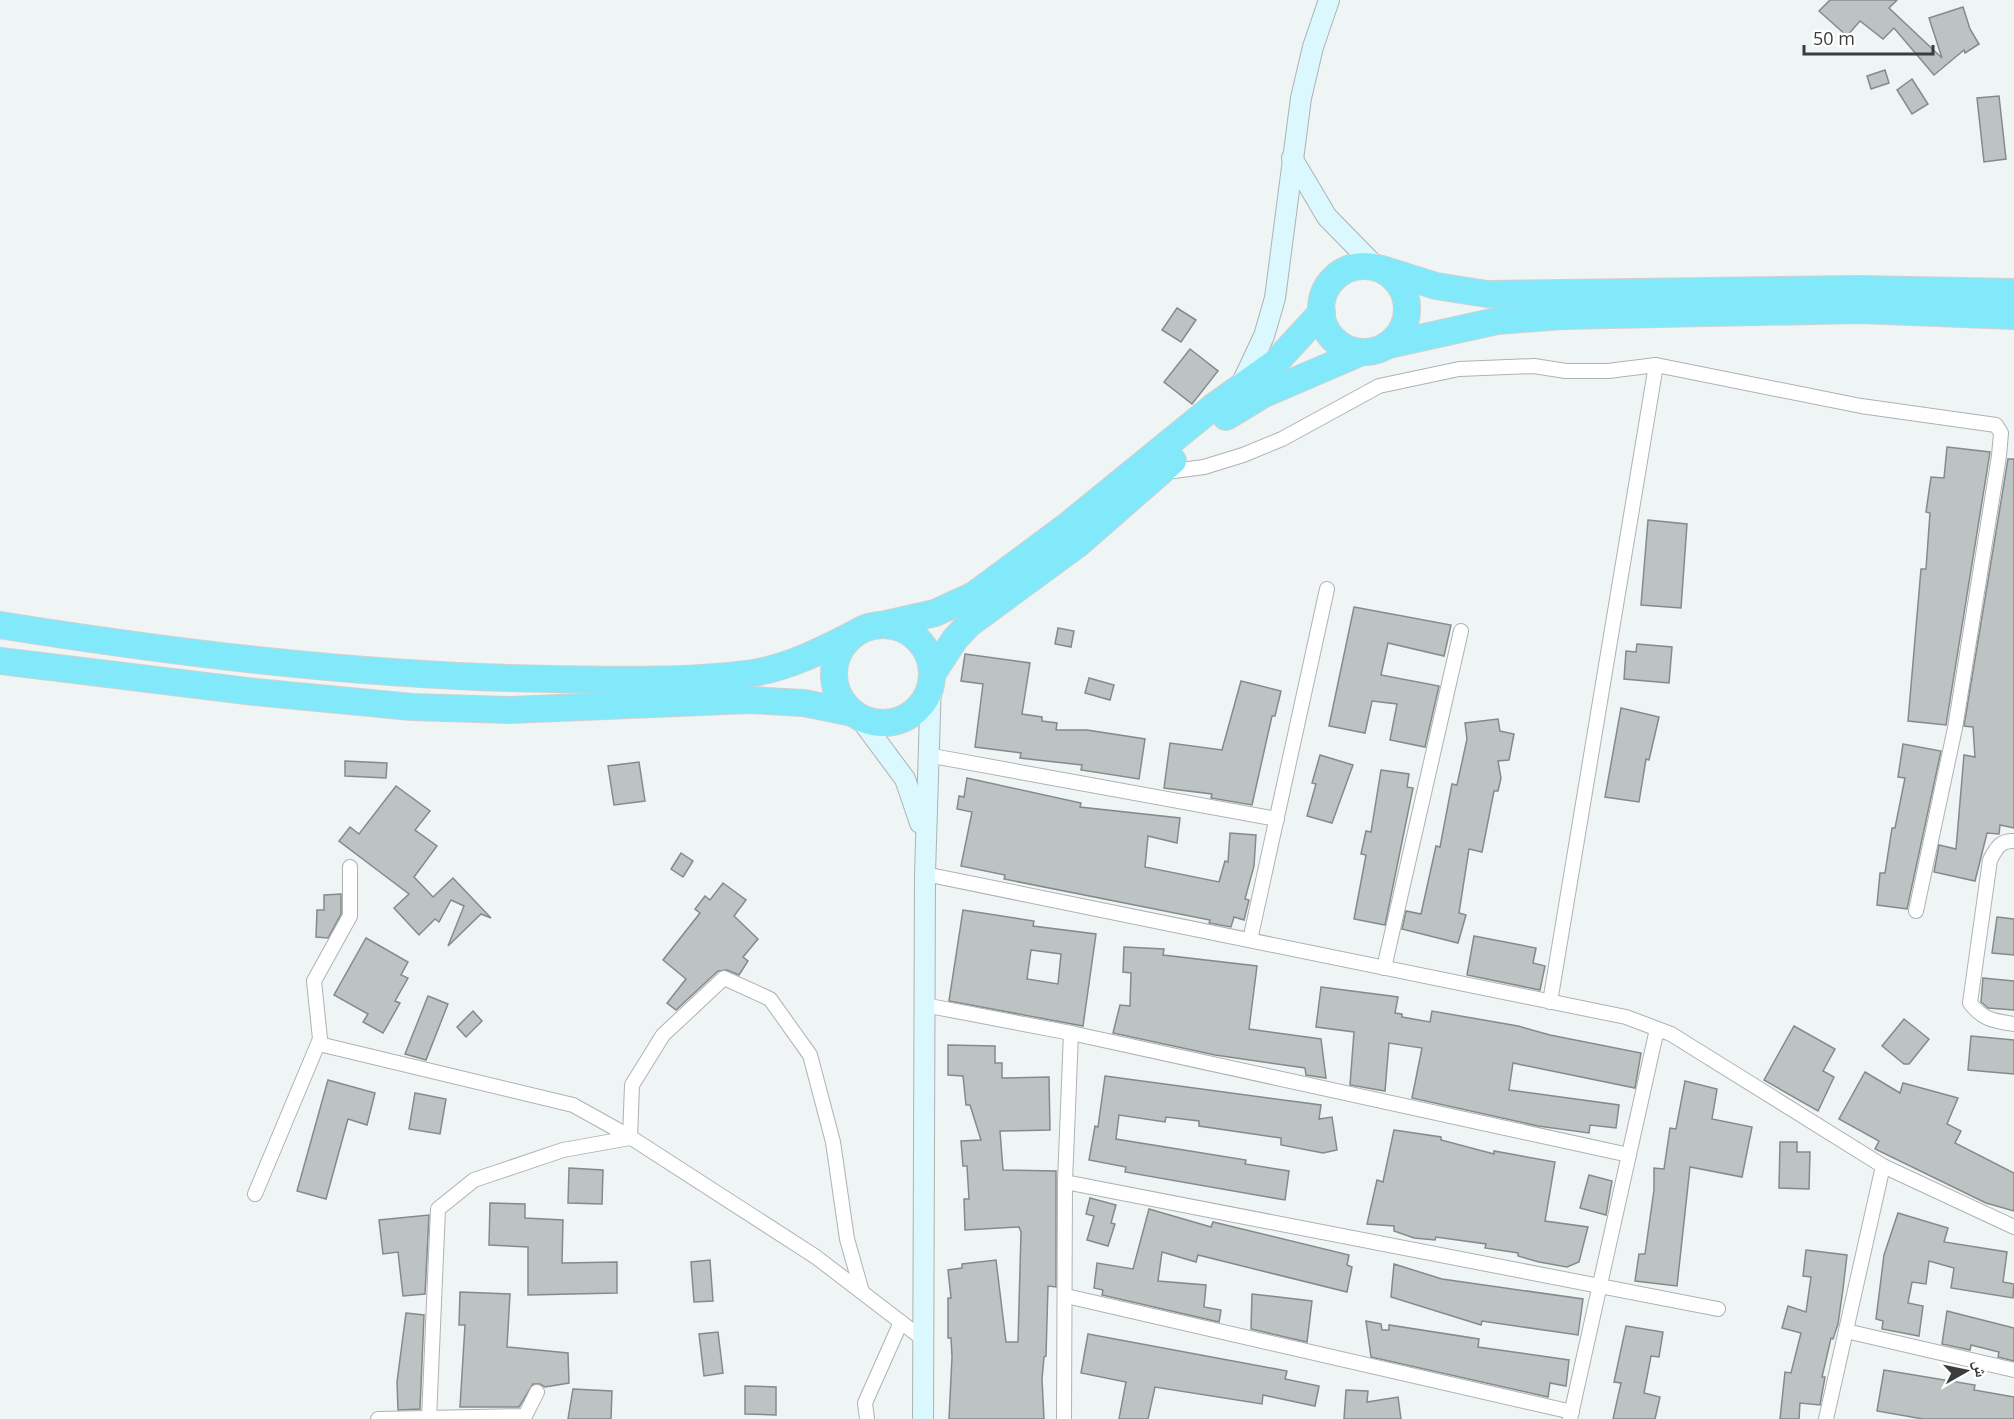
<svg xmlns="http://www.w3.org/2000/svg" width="2014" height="1419" font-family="'Open Sans','Noto Naskh Arabic',sans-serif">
  <rect width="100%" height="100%" fill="#eff4f5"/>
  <g fill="#bdc2c3" stroke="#858a8a" stroke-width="1.5" fill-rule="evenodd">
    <polygon points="1830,0 1897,0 1889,8 1942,58 1929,18 1963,7 1970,29 1979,44 1965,53 1964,50 1934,75 1894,28 1883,39 1860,21 1847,36 1819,11"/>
    <polygon points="1885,70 1889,83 1871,89 1867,76"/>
    <polygon points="1912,79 1928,104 1912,114 1897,90"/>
    <polygon points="1999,96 2006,159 1984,162 1977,98"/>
    <polygon points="1177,308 1196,320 1181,342 1162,330"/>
    <polygon points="1190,349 1218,371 1192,404 1164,382"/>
    <polygon points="1947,447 1990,452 1946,725 1908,721 1921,569 1926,569 1930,513 1926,512 1931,477 1944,478"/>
    <polygon points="2008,459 2014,459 2014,828 2000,825 1999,834 1987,833 1975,881 1934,872 1939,845 1956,849 1964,755 1975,757 1973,727 1964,726"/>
    <polygon points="1648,520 1687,524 1681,608 1641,605"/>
    <polygon points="1354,607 1451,625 1444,656 1388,643 1381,675 1439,686 1425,747 1390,740 1397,704 1372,701 1365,733 1329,726"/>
    <polygon points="1058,628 1074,631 1071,647 1055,644"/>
    <polygon points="1637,644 1672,647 1669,683 1624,679 1626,651 1636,652"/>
    <polygon points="965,654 1030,663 1022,714 1042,717 1042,721 1057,723 1056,730 1087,730 1145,739 1139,779 1081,770 1082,765 1020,758 1021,753 975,747 983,684 961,681"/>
    <polygon points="1089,678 1114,685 1110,700 1085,693"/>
    <polygon points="1241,681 1281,691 1275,716 1272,716 1252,805 1211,798 1212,794 1164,788 1170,743 1222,750"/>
    <polygon points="1621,708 1659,717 1649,760 1646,759 1639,802 1605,797"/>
    <polygon points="1498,719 1500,731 1514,734 1509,760 1498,761 1501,778 1498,791 1494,791 1482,852 1469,849 1459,913 1466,915 1458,943 1402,929 1406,911 1421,914 1436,846 1440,847 1452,784 1457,785 1467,739 1465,723"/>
    <polygon points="1903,744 1941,751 1907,909 1877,905 1880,873 1885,873 1892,828 1895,828 1905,778 1898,777"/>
    <polygon points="1320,755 1353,765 1332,823 1307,816 1316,784 1312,783"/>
    <polygon points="345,761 387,763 386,778 345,776"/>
    <polygon points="639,762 645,801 614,805 608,766"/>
    <polygon points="1381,770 1409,774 1407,787 1413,788 1385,925 1354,919 1366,855 1361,854 1366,831 1371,832"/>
    <polygon points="967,778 1081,803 1080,807 1180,818 1177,843 1148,836 1145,867 1219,882 1225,861 1228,862 1230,833 1256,835 1254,866 1245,899 1249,900 1244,920 1234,917 1231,927 1209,923 1210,920 1004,879 1005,875 961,866 972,812 957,809 959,796 964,797"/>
    <polygon points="396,786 430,811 415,830 437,846 414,877 433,897 453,878 491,918 481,914 448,946 464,906 451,900 439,922 435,919 419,935 394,908 409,894 339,841 350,827 359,834"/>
    <polygon points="681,853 693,861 683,877 671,869"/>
    <polygon points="723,883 746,900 734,916 758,939 743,957 748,961 739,975 727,970 718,971 676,1010 667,1003 686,979 663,960 700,913 695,909 705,896 710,900"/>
    <polygon points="341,894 341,914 328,938 316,937 317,910 324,910 324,895"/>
    <path d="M963 910 1034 921 1033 926 1096 934 1083 1026 949 1001ZM1031 950 1061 954 1058 984 1027 979Z"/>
    <polygon points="1997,917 2014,919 2014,955 1992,953"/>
    <polygon points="1474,936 1536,948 1533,963 1545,966 1540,990 1467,975"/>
    <polygon points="366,938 408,962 401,975 408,978 395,1001 400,1003 383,1033 363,1022 368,1014 334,995"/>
    <polygon points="1124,947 1164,949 1163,955 1257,966 1249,1029 1321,1039 1326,1078 1306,1075 1305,1068 1215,1055 1113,1033 1120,1005 1130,1006 1131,973 1123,972"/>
    <polygon points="1983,978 2014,981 2014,1010 1988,1008 1981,1002"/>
    <polygon points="1321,987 1398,997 1395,1013 1402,1014 1402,1017 1430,1022 1432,1011 1518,1026 1550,1035 1641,1053 1635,1088 1513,1063 1509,1090 1619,1105 1616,1128 1590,1125 1589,1133 1538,1126 1412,1098 1422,1048 1389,1043 1385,1091 1350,1085 1354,1032 1316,1027"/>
    <polygon points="428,996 448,1004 426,1060 405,1054"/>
    <polygon points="473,1011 482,1021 466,1037 457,1027"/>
    <polygon points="1904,1019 1929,1039 1909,1064 1904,1064 1882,1046"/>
    <polygon points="1794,1026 1835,1049 1823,1071 1834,1077 1818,1111 1764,1080"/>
    <polygon points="1971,1036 2014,1040 2014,1074 1968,1070"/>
    <polygon points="948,1045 995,1046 995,1063 1002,1063 1002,1078 1049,1077 1050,1130 1000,1131 1003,1170 1056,1171 1056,1287 1048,1286 1046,1356 1044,1357 1042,1379 1044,1419 949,1419 952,1357 951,1338 948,1338 948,1298 951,1298 948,1270 962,1268 962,1264 996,1260 1006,1342 1018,1342 1021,1232 1019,1227 965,1230 964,1199 969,1199 967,1166 963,1166 961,1141 981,1140 970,1105 966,1105 963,1076 948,1075"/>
    <polygon points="1865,1072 1900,1093 1903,1083 1958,1098 1947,1124 1961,1131 1955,1143 2014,1173 2014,1211 1986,1203 1875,1149 1879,1141 1839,1119"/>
    <polygon points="1105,1076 1321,1105 1319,1119 1332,1117 1337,1150 1323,1153 1281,1145 1281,1138 1199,1126 1199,1121 1166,1117 1165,1122 1119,1115 1116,1139 1246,1160 1245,1164 1289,1171 1285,1200 1125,1172 1126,1167 1089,1160 1095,1126 1098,1127"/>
    <polygon points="328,1080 375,1093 367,1125 348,1119 326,1199 297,1191"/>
    <polygon points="1685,1081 1717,1089 1712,1119 1752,1127 1742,1177 1690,1167 1677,1286 1635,1281 1639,1254 1645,1254 1654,1190 1654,1168 1664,1169 1670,1128 1676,1129"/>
    <polygon points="415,1093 446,1099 440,1134 409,1129"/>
    <polygon points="1394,1130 1441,1137 1441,1140 1494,1154 1494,1151 1555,1162 1545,1221 1588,1227 1579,1262 1567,1267 1539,1262 1518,1256 1518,1253 1485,1248 1486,1244 1436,1237 1435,1240 1414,1238 1394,1231 1394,1226 1367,1224 1377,1180 1383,1182"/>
    <polygon points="1780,1142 1797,1142 1797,1152 1810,1152 1809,1189 1779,1188"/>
    <polygon points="569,1168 603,1170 602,1204 568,1203"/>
    <polygon points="1589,1175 1612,1181 1606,1215 1580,1208"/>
    <polygon points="1090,1198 1116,1205 1111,1223 1115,1224 1108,1246 1087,1240 1094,1216 1086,1214"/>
    <polygon points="490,1203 525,1204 525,1218 563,1220 562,1263 617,1262 617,1293 528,1295 528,1247 489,1245"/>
    <polygon points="1149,1209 1211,1227 1213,1222 1349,1255 1347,1265 1352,1267 1347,1292 1198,1255 1196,1262 1162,1252 1158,1281 1206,1285 1204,1307 1221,1310 1219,1322 1102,1295 1103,1290 1094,1288 1097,1263 1133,1269"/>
    <polygon points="1898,1213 1948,1228 1944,1242 2007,1252 2003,1282 2014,1284 2013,1298 1951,1288 1954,1268 1929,1261 1926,1284 1912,1282 1908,1303 1923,1306 1919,1336 1882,1329 1883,1321 1876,1319 1884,1255"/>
    <polygon points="429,1215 425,1294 403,1296 398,1252 383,1254 379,1220"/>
    <polygon points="1806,1250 1847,1255 1843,1289 1838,1324 1833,1339 1831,1338 1822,1377 1825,1377 1820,1405 1800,1403 1799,1419 1780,1419 1785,1372 1791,1373 1801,1333 1782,1328 1788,1306 1806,1312 1811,1277 1803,1276"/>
    <polygon points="710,1260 713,1301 694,1302 691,1262"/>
    <polygon points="1394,1264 1442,1279 1583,1299 1578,1335 1482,1321 1481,1325 1391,1297"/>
    <polygon points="460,1292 510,1294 507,1347 568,1353 569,1383 545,1387 540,1384 533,1384 519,1407 460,1407 465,1325 459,1325"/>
    <polygon points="1252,1294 1312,1301 1307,1342 1251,1329"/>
    <polygon points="1947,1311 2014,1328 2014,1361 1998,1357 1999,1352 1971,1345 1970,1350 1942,1344"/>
    <polygon points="406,1313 424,1315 420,1409 398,1410 397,1382"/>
    <polygon points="1366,1321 1381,1324 1382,1330 1389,1330 1389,1325 1479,1339 1478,1347 1569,1360 1566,1386 1550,1383 1548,1397 1371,1357"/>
    <polygon points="1626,1326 1663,1332 1659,1357 1651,1356 1644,1393 1660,1397 1655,1419 1613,1419 1621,1383 1614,1382"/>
    <polygon points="718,1332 723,1373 704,1376 699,1334"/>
    <polygon points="1088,1334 1287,1371 1285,1379 1319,1386 1315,1406 1263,1395 1262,1404 1155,1387 1148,1419 1119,1419 1126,1382 1081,1373"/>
    <polygon points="1884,1370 1975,1385 1974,1390 2014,1397 2014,1419 1923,1419 1877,1411"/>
    <polygon points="745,1386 776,1387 776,1415 745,1414"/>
    <polygon points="573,1389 612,1391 611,1419 568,1419"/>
    <polygon points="1346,1390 1368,1391 1367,1402 1398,1397 1401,1419 1344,1419"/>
  </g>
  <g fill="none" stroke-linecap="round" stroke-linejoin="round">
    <defs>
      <g id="street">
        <polyline points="1166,472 1204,467 1243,455 1282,439 1379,386 1459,369 1534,366 1566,371 1608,371 1656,365 1861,406 1996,425 2001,433 1999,456 1955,728 1916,911"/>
        <polyline points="927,755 1277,819"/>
        <path d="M2014 841C2000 840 1996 849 1990 860L1970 1003C1983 1020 1994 1021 2014 1024"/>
        <polyline points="925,874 1626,1017 1671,1034 1883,1166 2014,1227"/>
        <polyline points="1250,940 1327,589"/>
        <polyline points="1384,968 1461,631"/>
        <polyline points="1550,1002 1656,365"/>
        <polyline points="924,1005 1071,1033 1629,1155"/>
        <polyline points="319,1044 573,1105 627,1135 816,1257 923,1339"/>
        <polyline points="1065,1182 1718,1309"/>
        <polyline points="255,1194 320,1039 314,981 350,916 350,867"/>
        <polyline points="1066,1296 1572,1412"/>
        <polyline points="1846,1331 2014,1370"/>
        <polyline points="378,1419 525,1416 537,1392"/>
        <polyline points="429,1419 438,1209 474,1180 563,1150 630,1138 632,1085 663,1035 724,978 770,999 810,1055 833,1142 847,1239 862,1292"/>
        <polyline points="867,1419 865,1403 901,1322"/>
        <polyline points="1064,1419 1065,1182 1071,1033"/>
        <polyline points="1570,1419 1657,1029"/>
        <polyline points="1826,1419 1883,1166"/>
      </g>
      <g id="secondary">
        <polyline points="1292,158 1327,217 1376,267"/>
        <polyline points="1240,387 1264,336 1275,298 1301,98 1313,47 1329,0"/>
        <polyline points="859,717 905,779 920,823"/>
        <polyline points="923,1419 925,874 931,681"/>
      </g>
      <g id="highway">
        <circle cx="1364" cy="309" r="43"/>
        <polyline points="1382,269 1436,286 1487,294 1858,289 2014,292"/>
        <polyline points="1388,345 1497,321 1562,316 1860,310 2014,316"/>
        <polyline points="1226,417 1264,394 1362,352"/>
        <path d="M0 625C182 654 365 676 549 679 615 680 688 682 753 673 789 667 821 651 854 634"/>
        <polyline points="882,625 935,613 974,595 1067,526 1213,407 1276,362 1322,312"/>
        <circle cx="883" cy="674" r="49"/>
        <polyline points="0,661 255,692 412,707 510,710 750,700 804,703 853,713"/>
        <polyline points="932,674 955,639 969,624 1078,544 1173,461"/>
      </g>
    </defs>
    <use href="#street" stroke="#aeb2b3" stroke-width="16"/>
    <use href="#secondary" stroke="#aeb2b3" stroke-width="22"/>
    <use href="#highway" stroke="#d0d0d0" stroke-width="28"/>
    <use href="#street" stroke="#fff" stroke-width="14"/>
    <use href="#secondary" stroke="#daf8fe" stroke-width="20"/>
    <use href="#highway" stroke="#82e9fb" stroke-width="26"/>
  </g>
  <g transform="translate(1966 1371) rotate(81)" stroke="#ffffff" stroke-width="4.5" paint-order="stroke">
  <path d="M0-4.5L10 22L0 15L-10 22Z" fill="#3b3d3d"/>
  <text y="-9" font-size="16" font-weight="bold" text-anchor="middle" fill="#3b3d3d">ش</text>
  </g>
  <path d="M1804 45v9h129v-9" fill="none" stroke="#3b3d3d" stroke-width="3"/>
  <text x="1813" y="45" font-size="18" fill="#3b3d3d" stroke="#ffffff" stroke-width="4.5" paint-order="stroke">50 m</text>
</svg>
